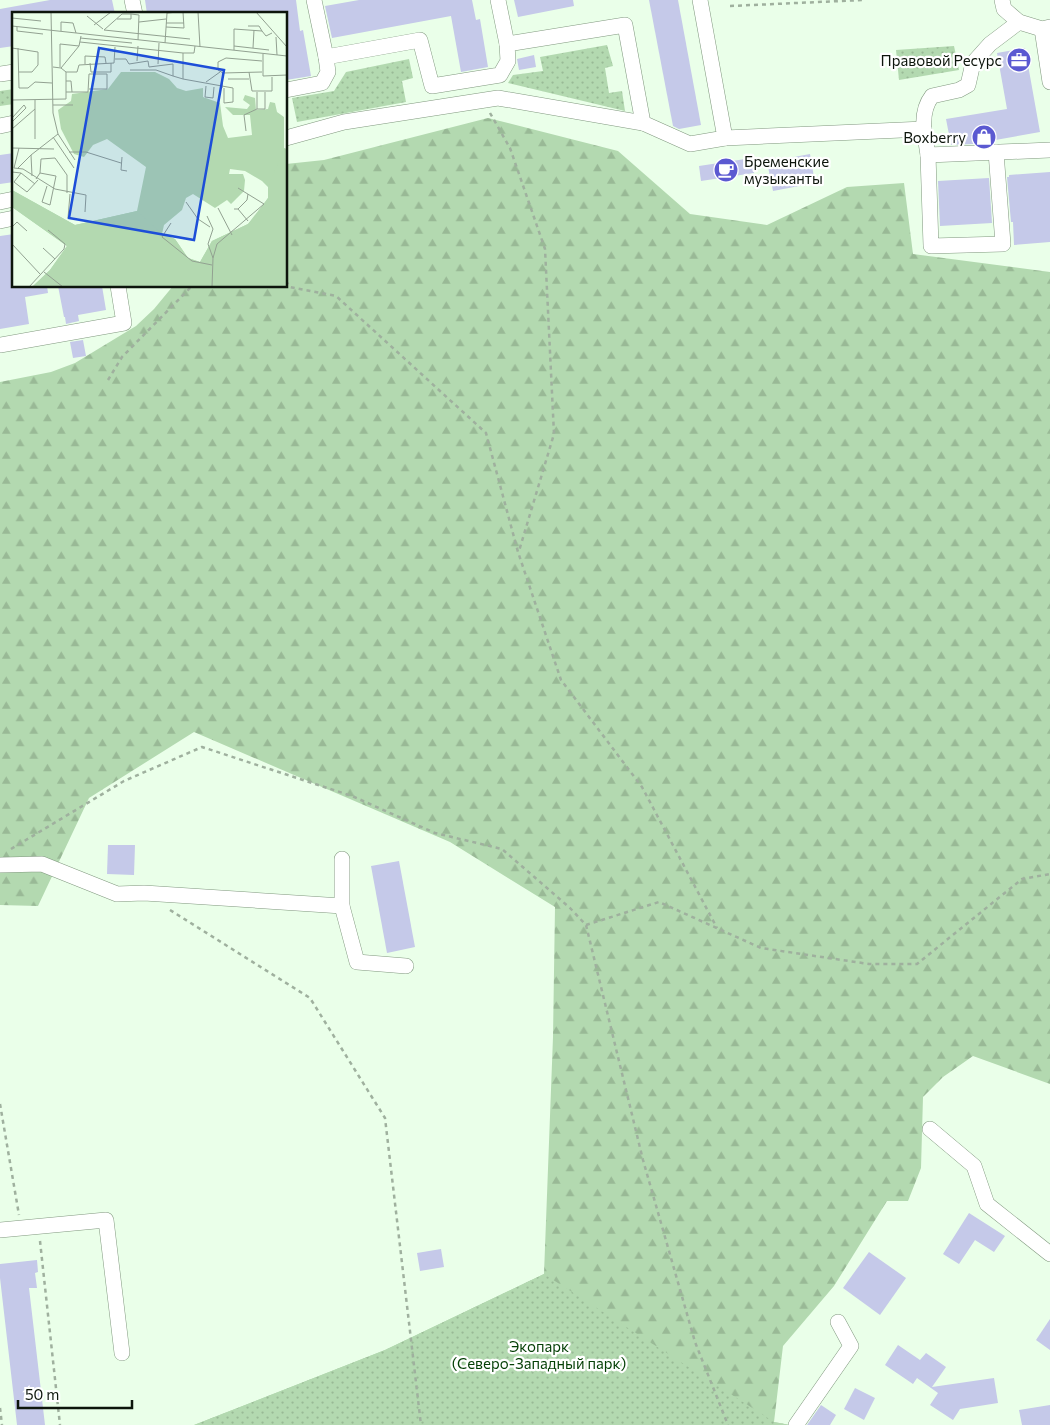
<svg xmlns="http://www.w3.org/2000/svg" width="1050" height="1425" font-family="Commissioner,sans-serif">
  <defs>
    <pattern id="forest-firs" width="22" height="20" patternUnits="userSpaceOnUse" patternTransform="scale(1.25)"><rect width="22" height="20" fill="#b3d9b0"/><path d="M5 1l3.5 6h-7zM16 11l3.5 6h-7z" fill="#99b996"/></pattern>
    <pattern id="park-dots" width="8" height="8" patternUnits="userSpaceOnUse" patternTransform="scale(1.25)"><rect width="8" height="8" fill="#b3d9b0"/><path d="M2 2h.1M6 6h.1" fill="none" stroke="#99b996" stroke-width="1.8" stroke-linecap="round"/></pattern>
  </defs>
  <rect width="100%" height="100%" fill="#eaffe9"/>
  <polygon fill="url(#forest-firs)" points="488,118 618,151 690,214 767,225 847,187 904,183 913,254 1050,272 1050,1084 973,1056 943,1077 923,1097 921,1168 908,1201 887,1201 834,1286 783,1346 774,1422 790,1425 194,1425 385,1350 544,1274 553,1037 555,907 450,842 194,732 89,798 38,906 0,905 0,382 51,372 75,363 136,326 154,309 173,286 286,286 286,164 324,160"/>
  <g fill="url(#park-dots)">
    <polygon points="607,45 613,66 605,68 609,93 622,91 625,111 508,83 513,75 543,71 540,57"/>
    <polygon points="954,46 959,70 899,80 896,50"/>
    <polygon points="409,59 413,78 402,81 406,102 297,122 292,98 334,91 346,72"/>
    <polygon points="14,89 14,104 0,106 0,91"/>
    <polygon points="544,1274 774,1422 790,1425 194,1425 385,1350"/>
  </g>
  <g fill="#c5c9e9">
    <polygon points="50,0 112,0 115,14 14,14 14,46 0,48 0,9"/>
    <polygon points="145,0 296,0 300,31 303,30 311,76 286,80 286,14 147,14"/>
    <polygon points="359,0 472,0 476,20 480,19 488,67 461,72 451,16 332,38 325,6"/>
    <polygon points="514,0 573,0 574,6 518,17"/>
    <polygon points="649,0 678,0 701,125 679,129 673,126"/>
    <polygon points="1025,48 1040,132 973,144 951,145 946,119 1007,109 997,53"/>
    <polygon points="534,55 536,67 519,70 517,59"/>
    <polygon points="14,153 14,182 0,184 0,155"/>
    <polygon points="810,154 815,183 773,191 767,162"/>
    <polygon points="752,158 754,173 701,181 699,166"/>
    <polygon points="1050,172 1050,242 1014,245 1013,222 1011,222 1007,177 1009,177 1009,175"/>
    <polygon points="989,178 992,223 940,226 938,181"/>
    <polygon points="14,234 14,286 47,286 48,293 25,297 29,324 0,329 0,236"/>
    <polygon points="58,286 102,286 106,310 78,315 79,321 66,324 65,317 64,317"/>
    <polygon points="83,340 86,356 73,358 70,342"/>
    <polygon points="108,845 135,845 134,875 107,874"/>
    <polygon points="399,861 415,947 387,953 371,866"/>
    <polygon points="969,1213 1005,1236 994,1252 975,1240 959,1264 943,1254"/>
    <polygon points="441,1249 444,1267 420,1271 417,1253"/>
    <polygon points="869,1252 906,1278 880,1315 843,1288"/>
    <polygon points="37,1260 38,1272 35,1273 37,1288 29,1288 45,1425 17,1425 0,1278 0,1264"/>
    <polygon points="1050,1319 1050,1350 1036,1340"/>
    <polygon points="898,1345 920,1360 926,1353 946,1367 932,1387 994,1378 998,1403 960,1409 953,1420 930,1405 938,1393 917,1378 913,1384 885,1365"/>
    <polygon points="855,1388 875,1398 864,1420 844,1409"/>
    <polygon points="821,1405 836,1415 830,1425 807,1425"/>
    <polygon points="1050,1405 1050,1425 1022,1425 1019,1410"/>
  </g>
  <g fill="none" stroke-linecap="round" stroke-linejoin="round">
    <defs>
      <g id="minor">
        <polyline points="132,0 135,14"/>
        <polyline points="314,0 326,57"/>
        <polyline points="498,0 507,44"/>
        <polyline points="1002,0 1004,9 1019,22 1042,29 1050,27"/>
        <polyline points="1042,29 1050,82"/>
        <polyline points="0,74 14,72"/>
        <polyline points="286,90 322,83 328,72 326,57 420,40 432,86 500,75 508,61 507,44 625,25 643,123 690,144 725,138 700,0"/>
        <polyline points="0,126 14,123"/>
        <path d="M924 129C923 117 925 105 932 96L959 90 968 85 973 63 990 44 1019 22"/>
        <polyline points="286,138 344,122 498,98 643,123"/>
        <polyline points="725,138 924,129 928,155 1050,150"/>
        <polyline points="928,155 931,246 1003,244 996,152"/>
        <polyline points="0,202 14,199"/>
        <polyline points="0,221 14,218"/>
        <polyline points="0,345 124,323 118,286"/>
        <polyline points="342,859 342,906 357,962 406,966"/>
        <polyline points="0,865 42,864 117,894 144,893 342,906"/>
        <polyline points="930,1129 974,1166 987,1204 1050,1254"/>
        <polyline points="0,1230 106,1220 122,1353"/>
        <polyline points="796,1425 851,1346 838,1322"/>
      </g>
    </defs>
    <use href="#minor" stroke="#81987f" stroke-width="16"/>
    <g stroke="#9fb09e" stroke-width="2.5" stroke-dasharray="4 4" stroke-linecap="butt">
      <polyline points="730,6 863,0"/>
      <polyline points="490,113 510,148 545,249 554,434 519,551"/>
      <polyline points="286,281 290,287 336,296 486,433 518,552 561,680 642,787 717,928"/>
      <polyline points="108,380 122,357 192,286"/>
      <polyline points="11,849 124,781 202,747 352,796 435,833 502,849 570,908 586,925 643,1160 695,1342 728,1425"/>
      <polyline points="170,910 310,998 385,1118 421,1425"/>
      <polyline points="586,925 659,902 761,948 869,964 917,964 1022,879 1050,874"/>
      <polyline points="0,1104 19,1215"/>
      <polyline points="40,1241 60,1425"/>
      <polyline points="0,1408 2,1425"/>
    </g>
    <use href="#minor" stroke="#fff" stroke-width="15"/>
  </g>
  <defs>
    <symbol id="office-disc" viewBox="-11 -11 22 22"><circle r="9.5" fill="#5b59d1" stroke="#fff"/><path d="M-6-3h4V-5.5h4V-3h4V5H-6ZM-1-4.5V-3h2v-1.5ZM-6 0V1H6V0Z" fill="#fff"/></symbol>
    <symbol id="shop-disc" viewBox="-11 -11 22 22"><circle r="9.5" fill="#5b59d1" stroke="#fff"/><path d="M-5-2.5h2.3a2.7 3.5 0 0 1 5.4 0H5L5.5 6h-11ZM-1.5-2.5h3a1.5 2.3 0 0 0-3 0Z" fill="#fff"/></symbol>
    <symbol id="cafe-disc" viewBox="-11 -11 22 22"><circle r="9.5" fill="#5b59d1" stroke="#fff"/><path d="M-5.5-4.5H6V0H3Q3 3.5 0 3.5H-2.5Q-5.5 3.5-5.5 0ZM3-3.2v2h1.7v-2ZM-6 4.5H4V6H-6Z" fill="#fff"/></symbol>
  </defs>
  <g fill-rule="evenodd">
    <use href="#office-disc" x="1005" y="46" width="28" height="28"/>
    <use href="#shop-disc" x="970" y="123" width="28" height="28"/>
    <use href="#cafe-disc" x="712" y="156" width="28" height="28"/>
  </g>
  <g text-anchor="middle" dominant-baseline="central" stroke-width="4.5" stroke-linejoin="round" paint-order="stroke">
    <g font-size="15" fill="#0d150c" stroke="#fff" text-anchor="end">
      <text x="1002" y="60">Правовой Ресурс</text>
      <text x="966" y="137">Boxberry</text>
      <text x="744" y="161" text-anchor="start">Бременские<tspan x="744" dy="17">музыканты</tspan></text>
    </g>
    <g font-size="15" fill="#043f05" stroke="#fff">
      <text x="539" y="1346">Экопарк<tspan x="539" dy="17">(Северо-Западный парк)</tspan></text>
    </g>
  </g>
  <g transform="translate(12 12)">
    <rect width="275" height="275" fill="#eaffe9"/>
    <path d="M109 60H143L157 67 165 76 174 79 191 76V85L208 91 211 114 216 126 240 123 238 103H221L213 95 235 97 238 93 231 88 233 83 243 86 244 98 256 97 258 90 263 91 265 100 272 105V136L275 137V275H20L38 258 55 234 0 195V178L63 213 125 199 134 155 95 127 81 133 72 145 62 142 49 117 46 98 59 89 60 82 96 77ZM218 157 233 159 250 169 256 175V186L236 212 200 229 188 250 176 246 163 227 150 222 152 213 170 198 174 186 181 182 203 196 215 188 219 192 232 179 233 168 231 162H217Z" fill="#b3d9b0" fill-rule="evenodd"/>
    <path d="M272 137H275V275H20L38 258 55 234 0 195V178L63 213 125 199 149 221 163 227 176 246 188 250 200 229 236 212 247 200 256 186V175Z" fill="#b3d9b0"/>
    <path fill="none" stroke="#92a191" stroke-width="1" d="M39 0 41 101 46 122 63 148M186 0 188 35M244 0 275 35M75 4 91 17M0 6 29 9M105 7H119V2L127 3 126 28M127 10 154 7M154 11H172M82 13 99 0M0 14 275 44M236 14H247L250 19M5 15V19L31 22M154 15 172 16 171 0M92 18 178 27M92 18 110 2H119M49 19V10L61 11 64 21M264 25 265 43M68 26 120 31M68 30 171 41H182L183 34M153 31 155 1 166 0M222 34 257 38M0 36 26 40V53L20 60H7M6 36 7 76H16L23 70 40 71M241 36 242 18M222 38V17L250 19 254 24 260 21M251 42V64L275 63M103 47H114L117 52 136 49 137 55 161 52V64L171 67V41M125 49 126 34M78 51 79 60H99V51M73 52V44L93 45 94 51M146 52 147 31M48 55V32L67 34M49 56 67 34 69 24M118 58H144L161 64M54 60H65L67 53 102 51 103 35M237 60 240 79H260V65M250 60 211 61 206 58V50L214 46 250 49M171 67 221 76V90L212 91V76M216 67H237M54 69H59L60 80M194 70 208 60M194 74 193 85 201 86 202 75M210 76 211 61M54 80H76L77 62H95V77H77M245 80V97H253V80M0 88 54 87V60L49 56 41 55M41 93H61M0 106 12 93M0 110 14 96 12 93M0 117 23 97M234 119 232 103 245 97M41 125 62 156M23 127V88M0 136 42 137M7 136 2 156 11 157 43 177 74 183 73 200M57 140H74L109 151M110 145 109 158 115 159M0 156V160L9 161 23 172M6 156 19 143M9 161 2 170 15 180 26 168M28 161 44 164 38 193 30 190 35 174M20 164 19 143 46 122M24 167 28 161 29 147 43 146 55 163V181M174 190 186 207 198 215M206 196 220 223M222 197H226L235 188 236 182M226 197 236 209M195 204 201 217 196 232 201 246 200 275M56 206 58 182M159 211 150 225 180 249 200 253M0 215 5 210 15 219M0 232 28 262M31 236 43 247M201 246 205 232 252 192 226 176M32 260 51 275M17 275 52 237 53 232 36 218"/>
    <path fill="#1d4ed8" fill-opacity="0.15" stroke="#1d4ed8" stroke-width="2.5" d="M87 36 212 58 182 228 57 206Z"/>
    <rect width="275" height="275" fill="none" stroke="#0d150c" stroke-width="2.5"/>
  </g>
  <path d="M18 1400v8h114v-8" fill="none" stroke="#0d150c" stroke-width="2.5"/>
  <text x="25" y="1400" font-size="15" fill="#0d150c" stroke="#ffffff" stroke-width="4" paint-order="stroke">50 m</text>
</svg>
